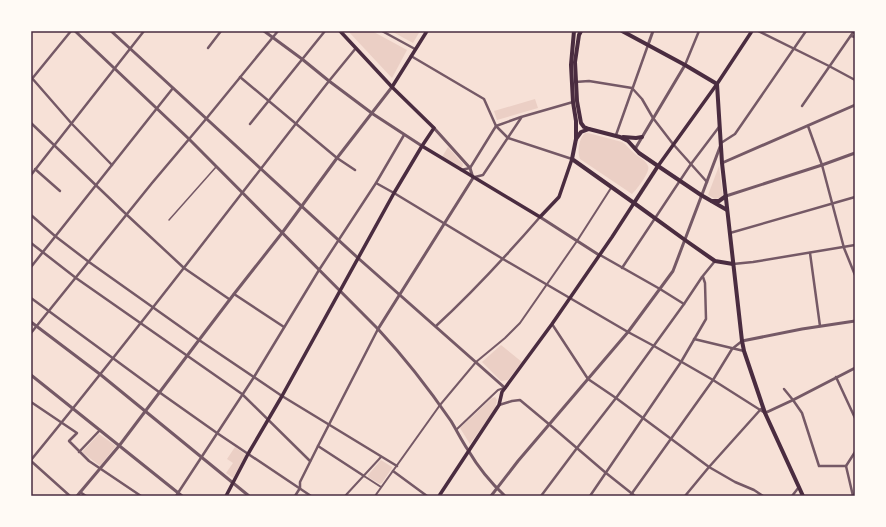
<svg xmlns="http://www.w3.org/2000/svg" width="886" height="527" font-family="'IBM Plex Sans',sans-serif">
  <rect width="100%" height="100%" fill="#f7e1d7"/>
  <g fill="#ebcfc5">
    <polygon points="348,31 372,31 407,50 392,78"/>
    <polygon points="391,31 420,31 413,43"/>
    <polygon points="535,99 538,108 497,120 494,111"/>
    <path d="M585 133H588L622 142C627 145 629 149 634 153 638 157 646 160 648 166 651 171 637 189 633 193L632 194 580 159C577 152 579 138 585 133Z"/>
    <polygon points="448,147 463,164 462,168 460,168 442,157"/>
    <polygon points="719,166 723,197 715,199 708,195"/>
    <polygon points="501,345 522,362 508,380 501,381 482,362"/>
    <polygon points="495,397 497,400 495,409 470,444 460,428 492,398"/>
    <polygon points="99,434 116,446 100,466 82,452"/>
    <polygon points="235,447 246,455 233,478 226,473 233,463 227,459"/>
    <polygon points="381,460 392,467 392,468 382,483 380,484 368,477 368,475"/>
  </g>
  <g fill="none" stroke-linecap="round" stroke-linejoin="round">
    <polyline stroke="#755966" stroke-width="1.5" points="169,220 216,167"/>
    <g stroke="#755966" stroke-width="2">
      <polyline points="457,429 498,390 504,388"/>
      <polyline points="364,476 381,487"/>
      <polyline points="345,496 381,457"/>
      <polyline points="375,496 440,405 476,362 505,338 520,323 577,241 611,188"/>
    </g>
    <g stroke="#755966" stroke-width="2.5">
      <polyline points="382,31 415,49"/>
      <polyline points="758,31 829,66 855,80"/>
      <polyline points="851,36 855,37"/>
      <polyline points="208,48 221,31"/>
      <polyline points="411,56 484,99 496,126 508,138 572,159"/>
      <polyline points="685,65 699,31"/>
      <polyline points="31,77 72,124 112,165"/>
      <polyline points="240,77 337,158 355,170"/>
      <polyline points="31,80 71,31"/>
      <polyline points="575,82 589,81 632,88 642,99 653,118 673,144 707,182"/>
      <polyline points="802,106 854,31"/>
      <polyline points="31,123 127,215 184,268 229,299"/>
      <polyline points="250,124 325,31"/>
      <polyline points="808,126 822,165 844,248 855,275"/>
      <polyline points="616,135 648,45"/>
      <polyline points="721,143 735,134 806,31"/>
      <polyline points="35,169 60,191"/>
      <polyline points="461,170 470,168 496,126 521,117 573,102"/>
      <polyline points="31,175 144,31"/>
      <polyline points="475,177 483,175 521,118"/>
      <polyline points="376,183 394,193 503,259 628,332 654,346 713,380 765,413"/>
      <polyline points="31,215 55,236 89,262 199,340 282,396 397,466"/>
      <polyline points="730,233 855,197"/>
      <polyline points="31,243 76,278 242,394 310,461"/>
      <polyline points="810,253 820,326"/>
      <polyline points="600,255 660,289 684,304"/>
      <polyline points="733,264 753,262 855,245"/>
      <polyline points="31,267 173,88"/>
      <polyline points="622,268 691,164 719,127"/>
      <polyline points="234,294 284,327"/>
      <polyline points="31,298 159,392 217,433 311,496"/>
      <polyline points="552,324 588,379 616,398 709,467 735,482 754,490 763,496"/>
      <path d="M436 326C473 292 507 255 540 217"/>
      <polyline points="31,333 152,183 206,119 278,31"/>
      <polyline points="694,339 744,351"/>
      <polyline points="836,377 855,418"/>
      <polyline points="784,389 793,400 802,413 819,466 846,466 853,496"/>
      <polyline points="31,402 77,433 69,441 89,461 141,496"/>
      <polyline points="499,405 512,401 520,400 550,425 606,473 635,496"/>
      <polyline points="318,446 364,476"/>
      <polyline points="79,452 100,430"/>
      <path d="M31 460C133 336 230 208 329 81L356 48"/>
      <polyline points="31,461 70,496"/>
      <polyline points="846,466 855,452"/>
      <polyline points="393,471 427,496"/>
      <polyline points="80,492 86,496"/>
      <polyline points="176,496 254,377 319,270 376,183 404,135"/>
      <polyline points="295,496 300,488 300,482 318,446 378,329"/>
      <polyline points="541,496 577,448 616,398 684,304 702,277 715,261"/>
      <polyline points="590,496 681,362 706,319 705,283 703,277"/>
      <polyline points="630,496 713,380 732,349 742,341"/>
      <polyline points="685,496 709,467 761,409"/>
      <polyline points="792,496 799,487"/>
    </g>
    <g stroke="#755966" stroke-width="3">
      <path d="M75 31 189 139 378 329C405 358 429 389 451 421 457 431 462 441 468 450 478 467 491 483 505 496"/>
      <polyline points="111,31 358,258 505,388"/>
      <polyline points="264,31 302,59 329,81 373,114 422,146"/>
      <polyline points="648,45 653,31"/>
      <polyline points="635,149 685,65"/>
      <polyline points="722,163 855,105"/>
      <polyline points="726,196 822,165 855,153"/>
      <polyline points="540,217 599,255"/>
      <polyline points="31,322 101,375 249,496"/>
      <polyline points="378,329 473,178 470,168 434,128"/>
      <polyline points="742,341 802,329 855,321"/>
      <polyline points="31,375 182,496"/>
      <polyline points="765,413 793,400 855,368"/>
      <polyline points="77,496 119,446 199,340 234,294 282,233 337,158 392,87"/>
      <polyline points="491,496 518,461 628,332 673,271 720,147"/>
    </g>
    <g stroke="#4a2c40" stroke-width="3.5">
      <polyline points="392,87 427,31"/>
      <polyline points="422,146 540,217 559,197 572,159"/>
      <polyline points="658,166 717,84 752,31"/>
      <polyline points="226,496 248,454 282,396 394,193 422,146 434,128 392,87 340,31"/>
      <polyline points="439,496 499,405 502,392 505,388 552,324 612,237 634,203"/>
    </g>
    <g stroke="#4a2c40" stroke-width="4">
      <polyline points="574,31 571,65 573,102 576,121 576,139 572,159 634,203 685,240 715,261 733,264"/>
      <polyline points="581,31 579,35 575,62 577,101 581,123 584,127 589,129"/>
      <polyline points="622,31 685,65 717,84 722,163 742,341 744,351 765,413 803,496"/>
      <polyline points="623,137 636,138 642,137"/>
      <polyline points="576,139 581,132 589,129 620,137 628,141 639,153 658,166 701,195 727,210"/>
      <polyline points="712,201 719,201 726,196"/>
      <polyline points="634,203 658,166"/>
    </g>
  </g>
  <rect width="886" height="527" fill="none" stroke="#fffaf5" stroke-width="64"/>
  <rect x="32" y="32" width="822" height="463" fill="none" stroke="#4a2c40" stroke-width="1.5"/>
</svg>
